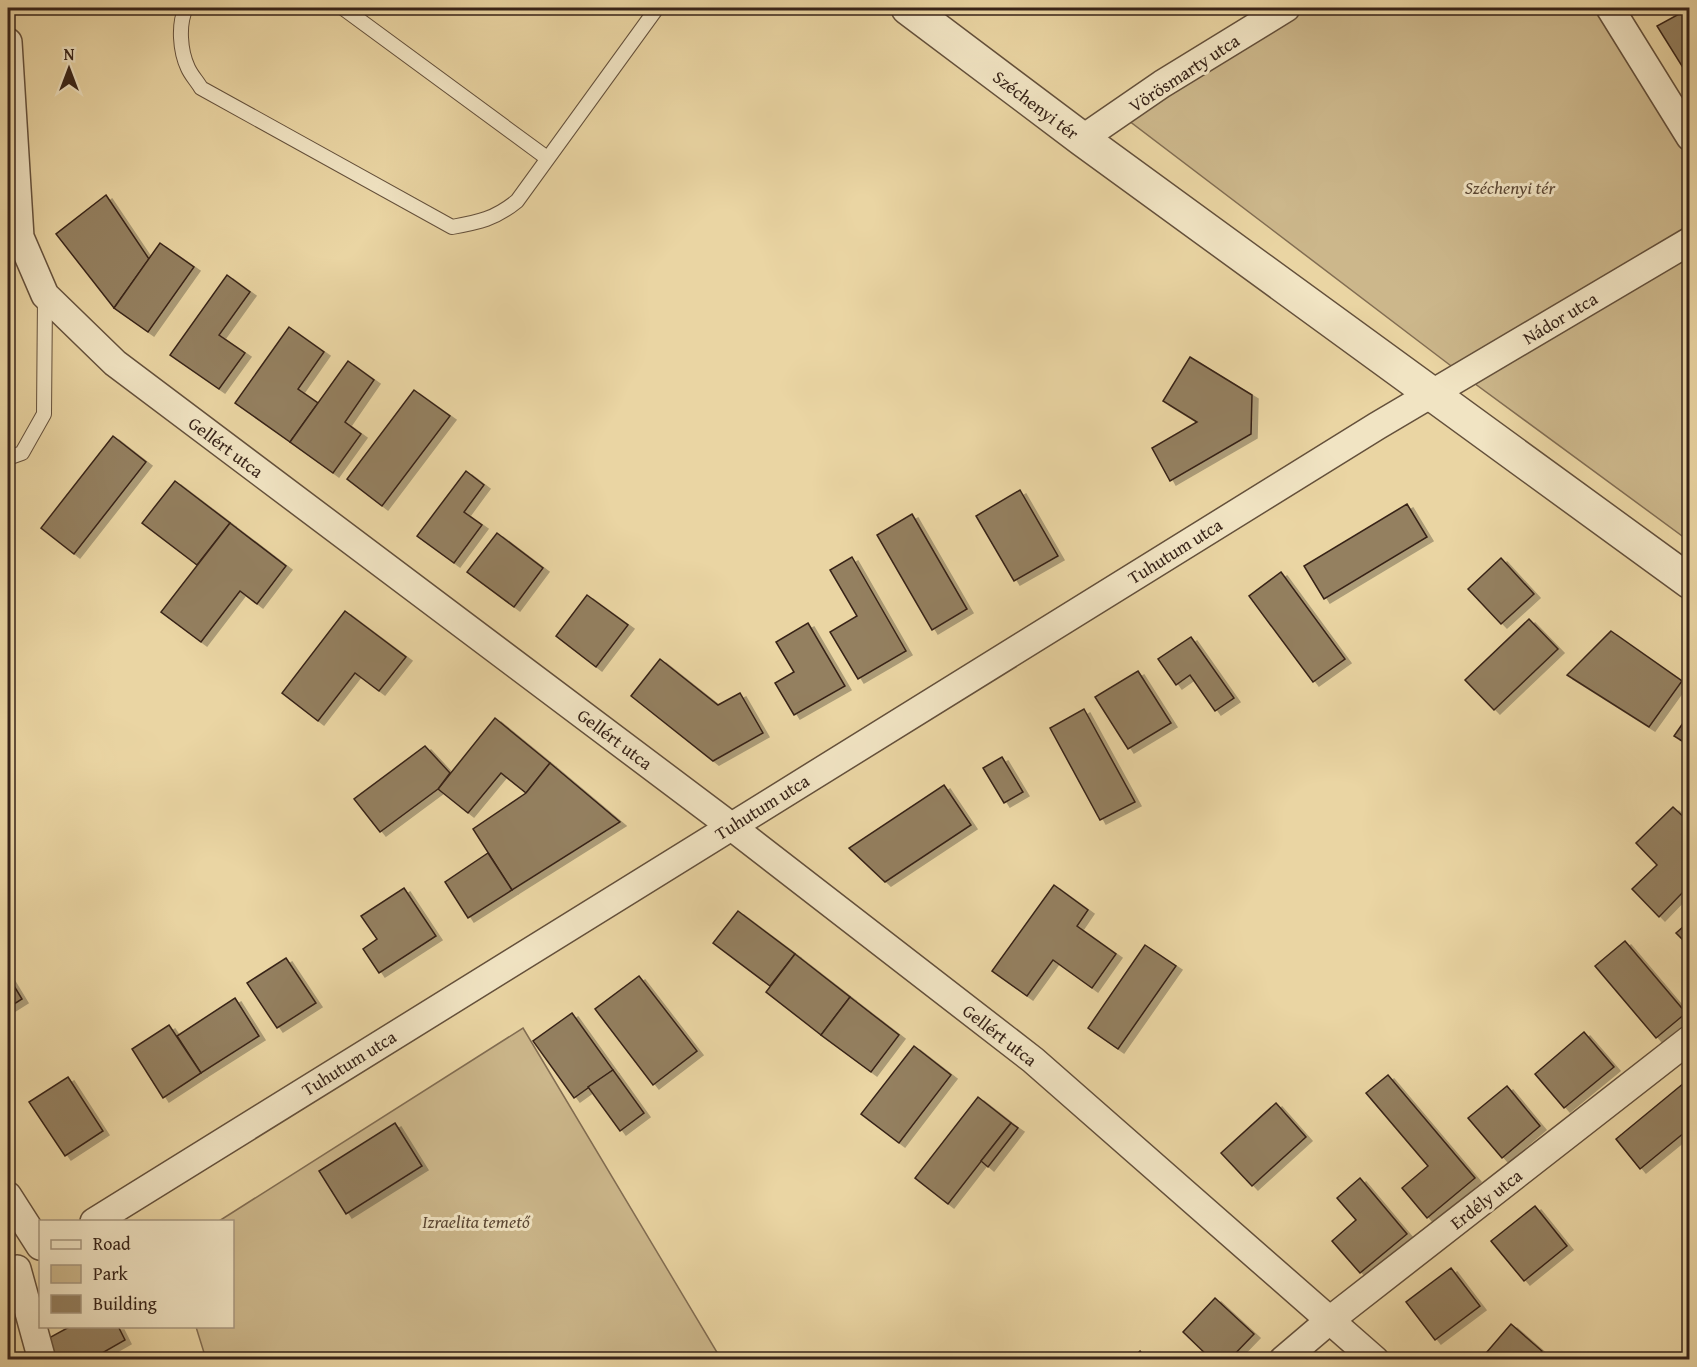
<svg xmlns="http://www.w3.org/2000/svg" width="1697" height="1367" font-family="'Gentium Book Plus',serif">
  <defs>
    <filter id="shadow"><feDropShadow dx="6" dy="4" stdDeviation="0" flood-color="#0004"/></filter>
  </defs>
  <rect width="100%" height="100%" fill="#ead5a3"/>
  <filter id="stains"><feTurbulence type="fractalNoise" baseFrequency=".00333" numOctaves="4"/><feColorMatrix values="0 0 0 0 .2 0 0 0 0 .09 0 0 0 0 .02 0 0 0 .5 -.17"/></filter>
  <radialGradient id="worn" r=".72"><stop offset=".6" stop-color="#630" stop-opacity="0"/><stop offset="1" stop-color="#630" stop-opacity=".3"/></radialGradient>
  <g fill="#ccb78b" stroke="#826d52" stroke-width="1.5">
    <polygon points="1286,8 1610,8 1689,137 1689,541 1463,375 1120,114"/>
    <polygon points="523,1028 721,1359 206,1359 196,1327 232,1326 232,1222 219,1221"/>
  </g>
  <g fill="#948060" stroke="#372318" stroke-width="1.5" filter="url(#shadow)">
    <polygon points="1690,8 1690,79 1657,26"/>
    <polygon points="106,195 149,259 114,308 56,234"/>
    <polygon points="160,243 194,267 148,332 114,308"/>
    <polygon points="227,275 250,292 219,335 245,353 219,389 170,355"/>
    <polygon points="289,327 324,352 298,389 318,403 290,442 235,403"/>
    <polygon points="1190,357 1252,395 1251,434 1170,481 1152,448 1197,422 1163,401"/>
    <polygon points="348,361 374,380 345,422 361,434 333,473 290,442"/>
    <polygon points="414,390 450,416 382,506 347,479"/>
    <polygon points="113,436 146,462 74,554 41,528"/>
    <polygon points="466,471 484,485 464,512 482,525 454,563 417,536"/>
    <polygon points="175,481 230,523 197,565 142,523"/>
    <polygon points="1020,490 1058,556 1014,581 976,516"/>
    <polygon points="1407,504 1427,537 1324,599 1304,566"/>
    <polygon points="912,514 967,609 932,630 877,535"/>
    <polygon points="230,523 286,566 257,604 240,591 201,642 161,612"/>
    <polygon points="497,533 543,568 514,607 467,572"/>
    <polygon points="852,557 906,651 858,679 830,632 857,616 830,570"/>
    <polygon points="1501,558 1534,594 1501,624 1468,589"/>
    <polygon points="1281,572 1345,659 1313,682 1249,596"/>
    <polygon points="587,595 628,625 596,667 556,636"/>
    <polygon points="345,611 406,657 379,691 355,673 318,721 282,693"/>
    <polygon points="1529,619 1558,649 1494,710 1465,680"/>
    <polygon points="808,623 845,686 794,715 775,683 794,672 776,642"/>
    <polygon points="1611,631 1682,681 1649,727 1567,675"/>
    <polygon points="1191,637 1234,698 1215,711 1190,675 1176,685 1158,659"/>
    <polygon points="660,659 718,705 740,693 763,733 713,761 631,696"/>
    <polygon points="1138,671 1171,723 1128,749 1095,697"/>
    <polygon points="1084,709 1135,802 1100,820 1050,728"/>
    <polygon points="1690,713 1690,746 1674,736"/>
    <polygon points="495,718 550,763 526,793 501,773 468,813 438,789"/>
    <polygon points="425,746 450,773 438,789 380,832 354,799"/>
    <polygon points="1002,757 1023,792 1004,803 983,768"/>
    <polygon points="550,763 620,822 512,890 473,829 526,793"/>
    <polygon points="944,785 971,825 885,882 849,848"/>
    <polygon points="1673,807 1690,823 1690,897 1684,891 1659,917 1632,889 1657,865 1636,843"/>
    <polygon points="488,853 512,890 468,918 445,882"/>
    <polygon points="1054,885 1088,910 1077,926 1116,954 1092,988 1053,960 1027,996 992,971"/>
    <polygon points="404,888 436,936 379,973 363,949 377,939 361,916"/>
    <polygon points="738,911 795,954 770,986 713,943"/>
    <polygon points="1690,921 1690,947 1676,933"/>
    <polygon points="1625,941 1686,1013 1656,1038 1595,966"/>
    <polygon points="1145,945 1176,966 1118,1049 1088,1028"/>
    <polygon points="795,954 850,997 821,1035 766,992"/>
    <polygon points="286,958 316,1003 277,1028 247,983"/>
    <polygon points="8,976 22,999 8,1008"/>
    <polygon points="639,976 697,1051 653,1085 595,1009"/>
    <polygon points="850,997 899,1035 871,1072 821,1035"/>
    <polygon points="235,998 259,1036 201,1073 177,1036"/>
    <polygon points="572,1013 613,1070 574,1098 533,1041"/>
    <polygon points="169,1025 201,1073 163,1098 132,1049"/>
    <polygon points="1584,1032 1614,1067 1564,1108 1535,1074"/>
    <polygon points="914,1046 951,1075 899,1143 861,1114"/>
    <polygon points="613,1070 644,1113 620,1131 588,1087"/>
    <polygon points="1388,1075 1475,1178 1427,1218 1402,1188 1428,1166 1366,1093"/>
    <polygon points="68,1077 103,1131 65,1156 29,1102"/>
    <polygon points="1690,1078 1690,1128 1640,1169 1616,1139"/>
    <polygon points="1507,1086 1540,1126 1502,1158 1468,1118"/>
    <polygon points="978,1097 1011,1123 948,1204 915,1178"/>
    <polygon points="1276,1103 1306,1137 1252,1186 1221,1153"/>
    <polygon points="395,1123 422,1166 346,1214 319,1171"/>
    <polygon points="1011,1123 1018,1128 988,1167 981,1161"/>
    <polygon points="1360,1178 1407,1234 1360,1273 1332,1241 1356,1220 1337,1198"/>
    <polygon points="1535,1206 1567,1246 1524,1281 1491,1241"/>
    <polygon points="1451,1268 1480,1306 1435,1340 1406,1302"/>
    <polygon points="1215,1298 1254,1334 1229,1360 1212,1360 1183,1332"/>
    <polygon points="1511,1324 1542,1351 1535,1360 1480,1360"/>
    <polygon points="71,1326 118,1326 125,1340 90,1360 53,1360 47,1339"/>
    <polygon points="1140,1351 1147,1360 1130,1360"/>
  </g>
  <g fill="none" stroke-linecap="round" stroke-linejoin="round">
    <defs>
      <g id="service">
        <path d="M186 8C178 24 180 51 188 68 191 75 197 81 201 88L452 227C479 222 495 219 517 201L657 8"/>
        <polyline points="343,8 547,158"/>
        <polyline points="8,458 22,453 44,414 45,297"/>
      </g>
      <g id="minor">
        <polyline points="1610,8 1690,137"/>
        <polyline points="8,42 20,237 45,295 115,363 732,827 1033,1060 1375,1360"/>
        <polyline points="1082,139 1162,84 1286,8"/>
        <polyline points="8,1196 40,1246"/>
        <polyline points="94,1222 1377,426 1690,241"/>
        <polyline points="17,1269 42,1360"/>
        <polyline points="1283,1360 1330,1320 1690,1039"/>
      </g>
      <polyline id="tertiary" points="908,8 1082,139 1690,582"/>
    </defs>
    <use href="#service" stroke="#64503b" stroke-width="16"/>
    <use href="#minor" stroke="#64503b" stroke-width="30"/>
    <use href="#tertiary" stroke="#64503b" stroke-width="36"/>
    <use href="#service" stroke="#f1e4c3" stroke-width="14"/>
    <use href="#minor" stroke="#f1e4c3" stroke-width="27"/>
    <use href="#tertiary" stroke="#f1e4c3" stroke-width="33"/>
  </g>
  <g text-anchor="middle" dominant-baseline="central" stroke-width="6" stroke-linejoin="round" paint-order="stroke">
    <g font-size="18" fill="#372318" stroke="#f1e4c3">
      <text transform="translate(1184 73) rotate(-33)">Vörösmarty utca</text>
      <text transform="translate(1036 105) rotate(37)">Széchenyi tér</text>
      <text transform="translate(1560 318) rotate(-31)">Nádor utca</text>
      <text transform="translate(226 447) rotate(37)">Gellért utca</text>
      <text transform="translate(1175 551) rotate(-32)">Tuhutum utca</text>
      <text transform="translate(615 739) rotate(37)">Gellért utca</text>
      <text transform="translate(762 807) rotate(-32)">Tuhutum utca</text>
      <text transform="translate(1000 1035) rotate(38)">Gellért utca</text>
      <text transform="translate(349 1063) rotate(-32)">Tuhutum utca</text>
      <text transform="translate(1486 1199) rotate(-38)">Erdély utca</text>
    </g>
    <g font-size="18" font-style="italic" fill="#5c4835" stroke="#f1e4c3">
      <text x="1510" y="187">Széchenyi tér</text>
      <text x="476" y="1221">Izraelita temető</text>
    </g>
  </g>
  <rect width="1697" height="1367" fill="none" stroke="#ead5a3" stroke-width="30"/>
  <rect x="9" y="9" width="1679" height="1349" fill="none" stroke="#372318" stroke-width="3"/>
  <rect x="15" y="15" width="1667" height="1337" fill="none" stroke="#372318" stroke-width="1.5"/>
  <rect x="39" y="1220" width="195" height="108" fill="#f1e4c3" stroke="#a7977f" stroke-width="1.5"/>
  <rect x="51" y="1240" width="30" height="9" fill="#f1e4c3" stroke="#a7977f" stroke-width="1.5"/>
  <text x="93" y="1250" font-size="18" fill="#372318">Road</text>
  <rect x="51" y="1265" width="30" height="18" fill="#ccb78b" stroke="#a7977f" stroke-width="1.5"/>
  <text x="93" y="1280" font-size="18" fill="#372318">Park</text>
  <rect x="51" y="1295" width="30" height="18" fill="#948060" stroke="#a7977f" stroke-width="1.5"/>
  <text x="93" y="1310" font-size="18" fill="#372318">Building</text>
  <g transform="translate(69 69)" stroke="#f1e4c3" stroke-width="4.5" paint-order="stroke">
  <path d="M0-4.5L10 22L0 15L-10 22Z" fill="#372318"/>
  <text y="-9" font-size="16" font-weight="bold" text-anchor="middle" fill="#372318">N</text>
  </g>
  <rect width="100%" height="100%" filter="url(#stains)"/>
  <rect width="100%" height="100%" fill="url(#worn)"/>
</svg>
